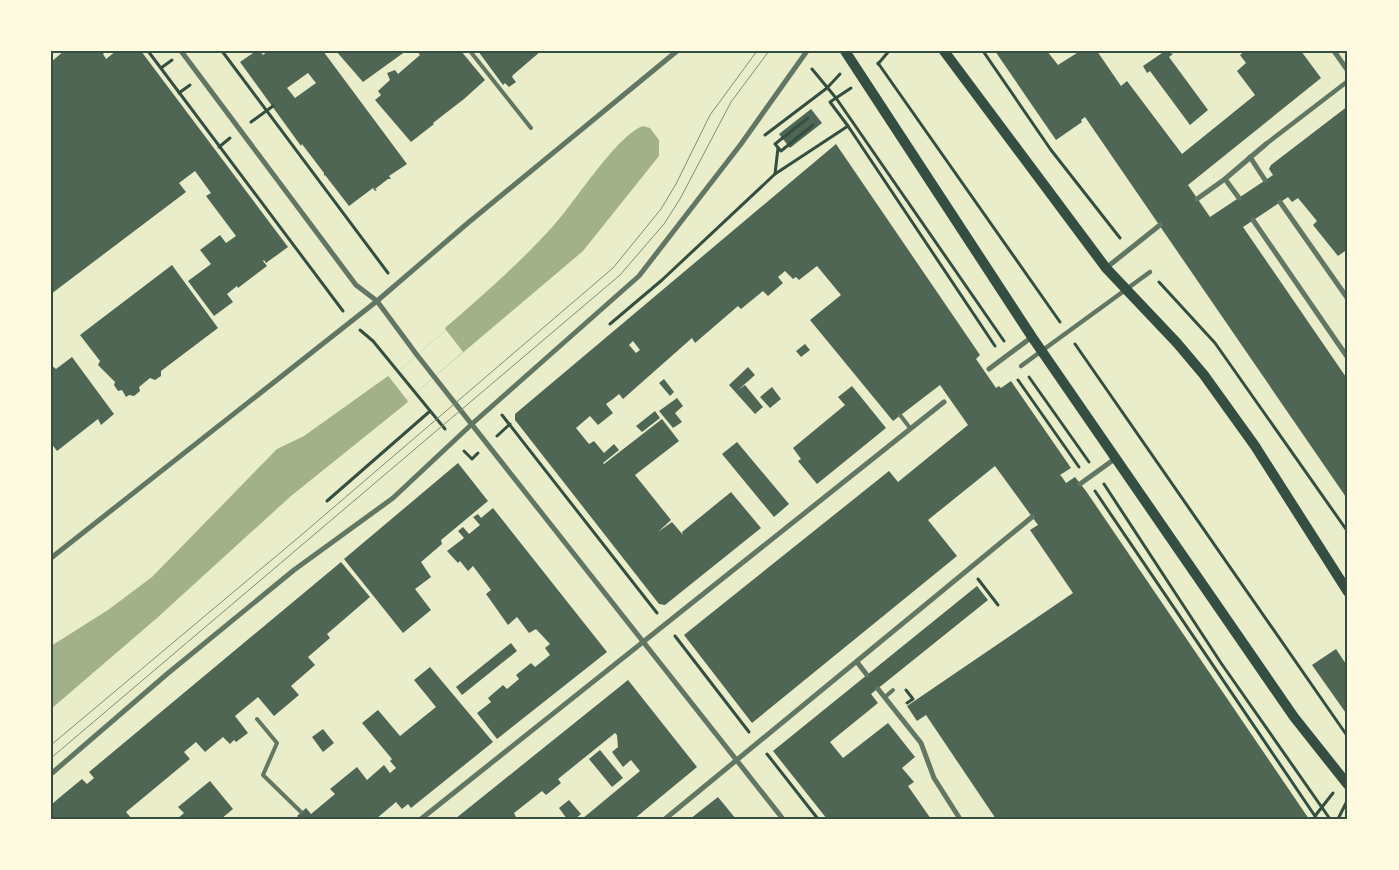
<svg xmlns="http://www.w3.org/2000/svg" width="1399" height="870" font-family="Helvetica,sans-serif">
  <rect width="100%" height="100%" fill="#e9edc9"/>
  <path fill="#a3b18a" d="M643 126 650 128 659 140V156L583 251 414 394 407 400 408 402 291 496 157 618 51 709V646L108 610 152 577 277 449 304 436 388 376 390 378 446 330 445 328C483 295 520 263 554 225 575 202 617 135 643 126Z"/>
  <polygon fill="#e9edc9" points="446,330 463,352 407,400 390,378"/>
  <g fill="#4f6655" fill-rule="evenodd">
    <polygon points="64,51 106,51 103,54 106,59 116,51 141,51 288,247 266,263 264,260 263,261 267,266 238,288 237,286 227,294 233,302 214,316 188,281 211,264 200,250 220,235 226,243 236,236 206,196 211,193 195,171 179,183 186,192 51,294 51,62"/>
    <path d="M256 51H260L263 55 268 51H323L407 164 389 176 391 179H388L375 189 377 190 375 191 373 188 349 206 325 175 324 176V173L302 144 301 146 240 62ZM308 73 316 83 295 98 287 88Z"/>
    <polygon points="336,51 406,51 363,82"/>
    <polygon points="417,51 461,51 485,80 464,99 433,123 434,124 411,142 375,100 381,95 378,91 390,80 387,73 395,70 398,74 420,55"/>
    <polygon points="478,51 541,51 513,75 512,77 516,82 509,87 505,83 503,85"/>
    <polygon points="995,51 1047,51 1058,65 1080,51 1097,51 1121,86 1127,81 1182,154 1255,95 1237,71 1246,63 1240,55 1245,51 1301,51 1321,78 1188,185 1210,217 1273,175 1269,169 1271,165 1348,106 1348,249 1338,256 1313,225 1317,221 1298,198 1292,202 1288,197 1243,227 1348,380 1348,500 1085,117 1081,120 1082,122 1056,140"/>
    <polygon points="1165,51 1173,54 1169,57 1208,110 1190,125 1150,71 1147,73 1143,66"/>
    <polygon points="811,109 822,123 790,148 779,134"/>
    <path d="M836 144 980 355 976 359 996 388 999 386 1001 388 1011 381 1071 468 1060 475 1062 477 1066 483 1075 477 1086 491 1309 819H996L926 715 917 721 907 706 1073 593 1030 530 1038 525 995 466 928 520 957 556 752 723 684 635 889 471 898 482 968 425 940 385 893 421 810 320 841 295 817 266 799 280 796 277 793 279 785 271 778 277 783 283 768 296 763 291 741 309 738 306 695 343 692 338 623 399 619 394 613 399 606 404 613 413 598 425 590 416 576 428 589 444 594 441 604 453 614 444 619 450 603 463 604 464 662 419 679 441 635 475 671 520 658 532 672 522 683 535 682 532 731 492 761 528 665 605 659 604 515 420V414L559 377ZM633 341 640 350 636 353 629 345Z"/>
    <polygon points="172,265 218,328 161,371 161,376 155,380 150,378 139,387 140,391 134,396 129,395 126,397 122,390 118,391 114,385 115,382 98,365 100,361 80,335"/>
    <polygon points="805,344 810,350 801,357 796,351"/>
    <polygon points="72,357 114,414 101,425 98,419 57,451 51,443 51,365 56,369"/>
    <polygon points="748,367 755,375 738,390 745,385 763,407 755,414 729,385"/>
    <polygon points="664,379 674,392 670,396 659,383"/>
    <polygon points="852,386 886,428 817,484 798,461 801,459 793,448 845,405 838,397"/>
    <polygon points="772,387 781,399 770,408 760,397"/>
    <polygon points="677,398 683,406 675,413 682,422 673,428 659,411"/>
    <polygon points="655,411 660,418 642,432 636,426"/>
    <polygon points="737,442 789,504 774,517 722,454"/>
    <polygon points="458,463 488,501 441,540 442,544 421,562 431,577 415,589 431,610 403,633 344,559"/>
    <polygon points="493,508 607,652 497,739 477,713 491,702 488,698 503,685 507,689 519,679 516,675 531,663 535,667 550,655 545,648 550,644 536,629 529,633 517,617 508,625 486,594 491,590 473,566 468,571 460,561 458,563 447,551 464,538 458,531 463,527 469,534 480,525 473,517 478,514 481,518"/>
    <polygon points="341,562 370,597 327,634 330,638 308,657 315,665 291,686 299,695 274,716 258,697 235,716 248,733 236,742 234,740 230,744 223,737 205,752 196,742 184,752 190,759 126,812 132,819 51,819 51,805 59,798 82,779 87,784 94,778 89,772"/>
    <polygon points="977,586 988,600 871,694 878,703 830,742 843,758 888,723 915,757 902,768 914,782 908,786 931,819 827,819 773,751"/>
    <polygon points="511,643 517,651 462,695 456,687"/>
    <polygon points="1336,649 1348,667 1348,716 1312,665"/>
    <polygon points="430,667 493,742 411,808 408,804 402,809 396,802 376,819 300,819 297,816 306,808 311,814 335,794 330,789 357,767 367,780 384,765 390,773 396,768 390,761 392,759 362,723 378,710 400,736 436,707 414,680"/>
    <polygon points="628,680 697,767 634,819 582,819 640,771 631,760 623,767 612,752 618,747 617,735 615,733 558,779 561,783 546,795 542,791 514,813 517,819 455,819"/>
    <polygon points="323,729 334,743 323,752 312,737"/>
    <polygon points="600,750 623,778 612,787 589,759"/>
    <polygon points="210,781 233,809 221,819 177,819 184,813 178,807"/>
    <polygon points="718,797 736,819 690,819"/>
    <polygon points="569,800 581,814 575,819 567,819 559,808"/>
  </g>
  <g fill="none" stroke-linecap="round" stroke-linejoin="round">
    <g stroke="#344e41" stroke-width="3">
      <polyline points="148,51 343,311"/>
      <polyline points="222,51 388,273"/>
      <polyline points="983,51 1051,150 1120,238"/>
      <polyline points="878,63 1060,322"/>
      <polyline points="878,64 889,51"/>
      <polyline points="161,68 172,60"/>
      <polyline points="812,69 836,98 1004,341"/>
      <polyline points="179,93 190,85"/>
      <polyline points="808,118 775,144 781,151 813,125"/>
      <polyline points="251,122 273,106"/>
      <polyline points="848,126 830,102 851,88"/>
      <polyline points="765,135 827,88 840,74"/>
      <polyline points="219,147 230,138"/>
      <polyline points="775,174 848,126 995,346"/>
      <polyline points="1159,282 1215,343 1348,532"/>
      <polyline points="610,324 662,280 775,174 778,148"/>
      <polyline points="360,330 373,341 445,429"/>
      <polyline points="1075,344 1348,737"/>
      <polyline points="1029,377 1089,462"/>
      <polyline points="1018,380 1079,467"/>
      <polyline points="502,415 657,613"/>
      <polyline points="497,436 510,424"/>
      <polyline points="464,451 472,459 478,453"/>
      <polyline points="1104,484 1221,663 1330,819"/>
      <polyline points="1095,491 1317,819"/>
      <polyline points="327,501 429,412"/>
      <polyline points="978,579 998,605"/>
      <polyline points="675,636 749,732"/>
      <polyline points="906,690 913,699 907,703"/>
      <polyline points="767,754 818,819"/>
      <polyline points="1315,816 1333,793"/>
      <polyline points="1338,819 1347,801"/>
    </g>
    <g stroke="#617663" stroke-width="4">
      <polyline points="470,51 531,128"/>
      <polyline points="900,415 910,428"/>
      <polyline points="885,697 893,690"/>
      <polyline points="257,719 277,743 263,775 301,812"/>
    </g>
    <g stroke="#617663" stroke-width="4.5">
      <polyline points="1266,144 1348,81"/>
      <polyline points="1021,366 1150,272"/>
    </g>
    <g stroke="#617663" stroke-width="5">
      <polyline points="181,51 356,285 377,301 417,355 783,819"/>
      <polyline points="1334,51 1348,71"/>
      <polyline points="1250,157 1265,180"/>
      <polyline points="1225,179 1239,198"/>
      <polyline points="1197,199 1225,179 1266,144"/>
      <polyline points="1280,202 1348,299"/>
      <polyline points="1253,220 1348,358"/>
      <polyline points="1106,268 1160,225"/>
      <polyline points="989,369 1032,337"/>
      <polyline points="1080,484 1116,458"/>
      <polyline points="51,558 377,301 469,222 677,51"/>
      <polyline points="857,662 867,675"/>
      <polyline points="878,689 921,743 934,778 960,819"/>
      <polyline points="51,774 167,674 294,570 393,498 473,423 639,276 741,144 807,51"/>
      <polyline points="421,819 944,402"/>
      <polyline points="665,819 1032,517"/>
    </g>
    <g stroke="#344e41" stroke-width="10">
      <polyline points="845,51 1032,337 1294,717 1348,785"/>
      <polyline points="944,51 1106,268 1177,343 1204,375 1255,446 1348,592"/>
    </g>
    <g stroke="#7c8e77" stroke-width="1">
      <polyline points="51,745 299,537 613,268 661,209 676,184 710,115 757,51"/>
      <polyline points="51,758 620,275 664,224 680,199 731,102 769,51"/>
    </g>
  </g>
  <rect width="1399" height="870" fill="none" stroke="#fefae0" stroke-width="105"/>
  <rect x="52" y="52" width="1294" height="766" fill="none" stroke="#344e41" stroke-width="2"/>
</svg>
